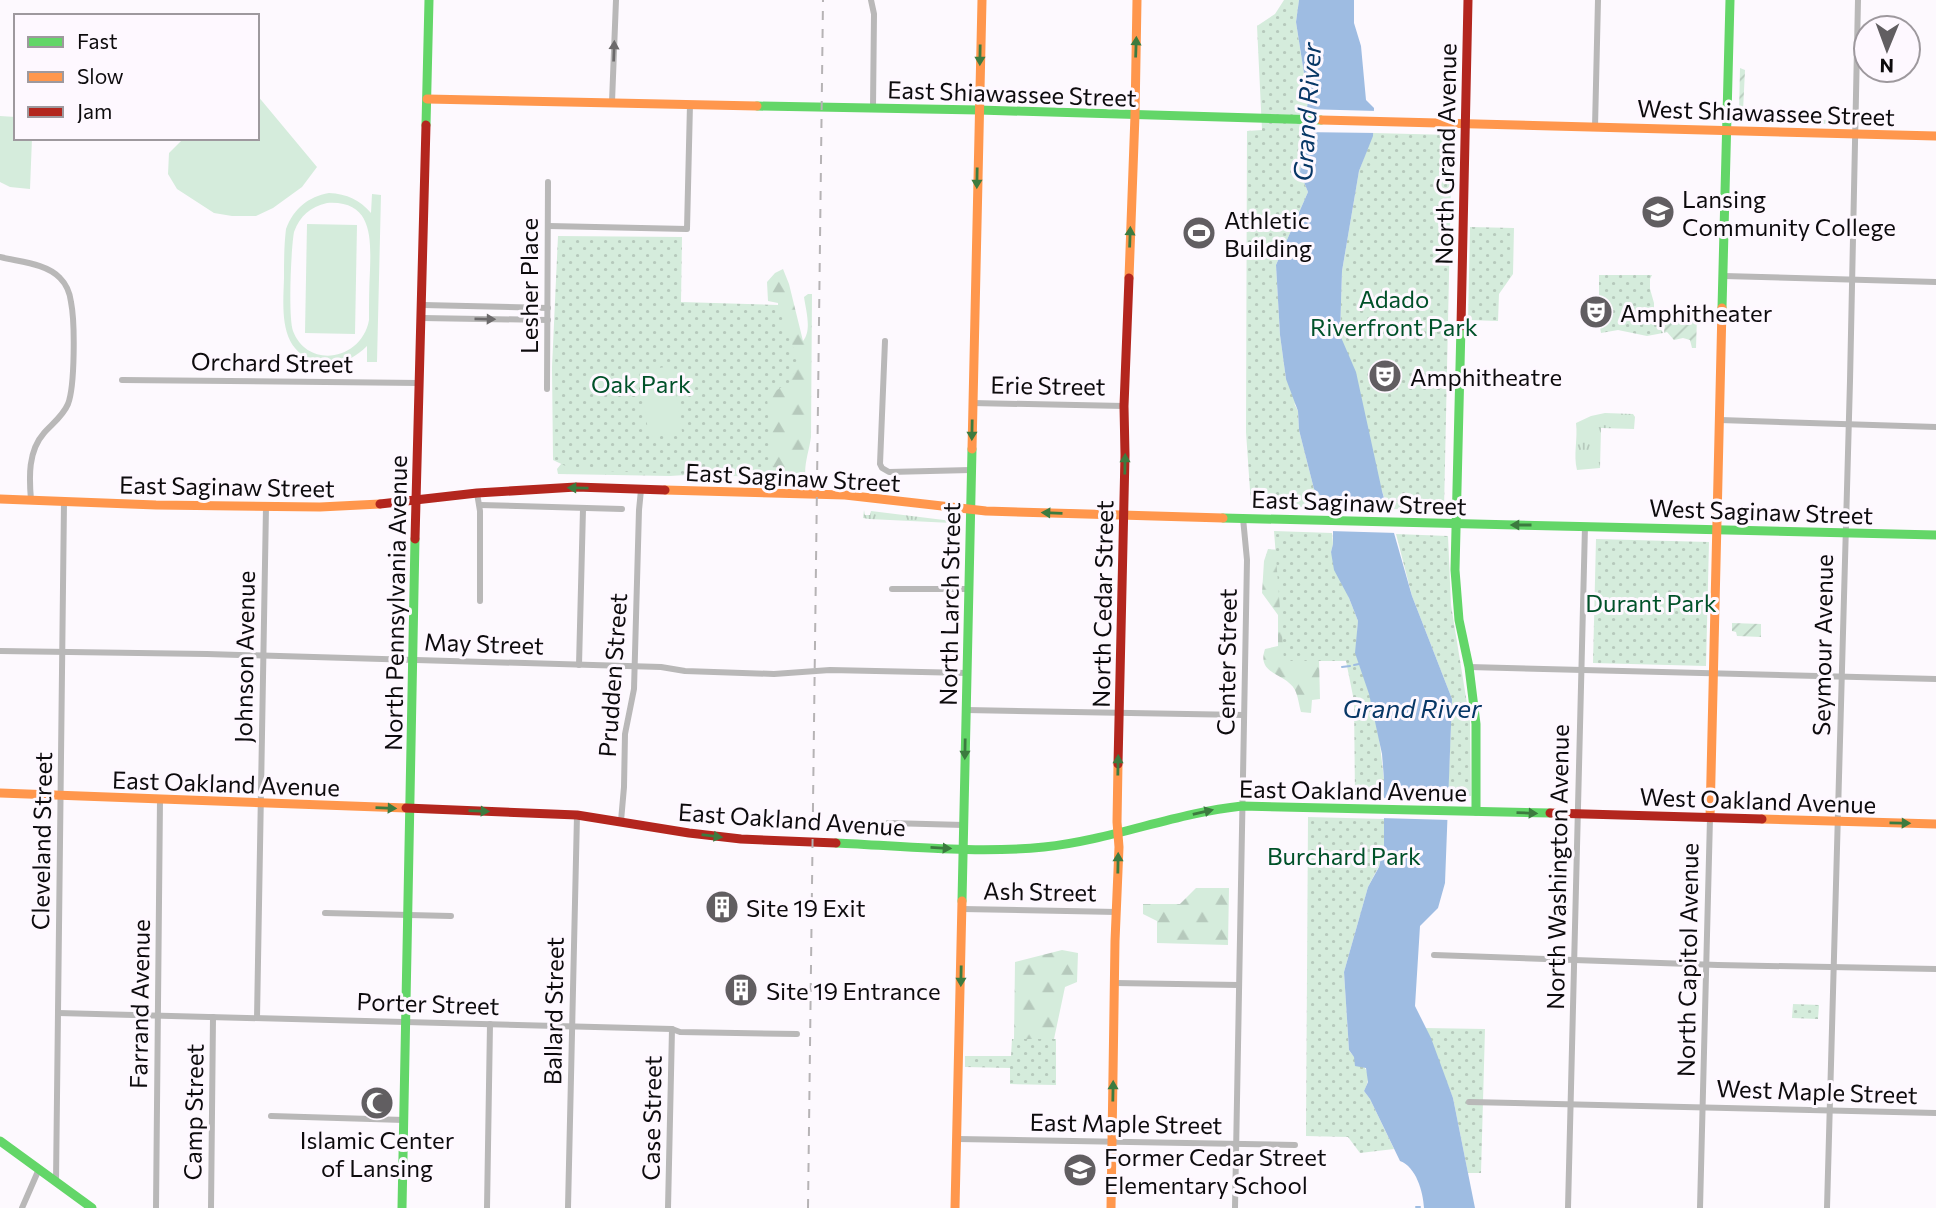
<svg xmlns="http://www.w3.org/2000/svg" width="1936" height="1208" font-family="Commissioner,sans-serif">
  <defs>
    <pattern id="grass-tufts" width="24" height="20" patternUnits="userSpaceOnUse" patternTransform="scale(1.75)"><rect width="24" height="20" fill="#d5ecdc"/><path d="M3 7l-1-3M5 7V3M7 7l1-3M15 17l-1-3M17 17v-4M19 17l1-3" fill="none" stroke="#b6c9bc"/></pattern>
    <pattern id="forest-firs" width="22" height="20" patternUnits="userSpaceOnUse" patternTransform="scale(1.75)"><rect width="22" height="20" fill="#d5ecdc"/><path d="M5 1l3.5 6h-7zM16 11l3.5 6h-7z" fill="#b6c9bc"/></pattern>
    <pattern id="park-dots" width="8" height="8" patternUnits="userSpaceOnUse" patternTransform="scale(1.75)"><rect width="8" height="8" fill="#d5ecdc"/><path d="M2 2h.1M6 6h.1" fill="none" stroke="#b6c9bc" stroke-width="1.8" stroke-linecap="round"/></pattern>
    <pattern id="garden-furrows" width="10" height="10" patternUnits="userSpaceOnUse" patternTransform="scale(1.75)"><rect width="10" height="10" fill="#d5ecdc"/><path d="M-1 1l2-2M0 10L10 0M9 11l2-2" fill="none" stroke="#b6c9bc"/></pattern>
  </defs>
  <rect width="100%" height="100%" fill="#fdf9fe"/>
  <g fill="url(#grass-tufts)">
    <path d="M1605 413 1633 414 1635 417 1634 429 1601 428 1600 468 1577 470C1573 455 1578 439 1576 423L1591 416Z"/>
    <polygon points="864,510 865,515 870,515 871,511 952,521 952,523 869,519 863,518"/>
  </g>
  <g fill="url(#forest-firs)">
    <path d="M783 269 789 284 803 341C812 330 806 311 804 297L808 294H812L811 437C809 452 803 466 806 481L773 479 772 477 685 475 670 476 558 474 557 469 561 464 778 311V303L768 301 767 282 775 273Z"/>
    <path d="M1268 549 1281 550 1319 659 1320 699 1312 700 1311 713 1301 712C1299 705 1298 696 1295 690 1286 673 1256 675 1265 649L1278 646V615L1262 593 1264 561Z"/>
    <polygon points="1196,888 1229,888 1228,945 1157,943 1157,921 1143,914 1143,904 1180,904"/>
    <polygon points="1062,950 1078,953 1077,982 1065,987 1054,1039 1014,1040 1015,962"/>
  </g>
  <g fill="url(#park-dots)">
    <polygon points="1284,0 1299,0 1296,22 1308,99 1300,172 1308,192 1276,265 1280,335 1286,379 1340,335 1342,271 1359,171 1373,133 1452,135 1444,510 1388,509 1382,491 1294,403 1298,411 1299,430 1314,489 1327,502 1326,508 1251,505 1246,432 1247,131 1262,130 1257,26 1275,14"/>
    <polygon points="1470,227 1514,228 1513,274 1499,294 1498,321 1468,320"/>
    <polygon points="558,236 682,237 681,302 778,305 798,361 790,382 767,396 773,477 574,470 553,460 552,367"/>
    <polygon points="1599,275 1652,275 1650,279 1650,289 1654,303 1654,316 1663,333 1647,336 1618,330 1601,333 1599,322 1604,309 1599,298"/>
    <polygon points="1274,531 1332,533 1333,544 1331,552 1358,621 1356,653 1370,695 1379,737 1384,779 1384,797 1355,796 1354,701 1346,661 1284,661"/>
    <polygon points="1396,534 1448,536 1451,605 1470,722 1471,796 1448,795 1452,699 1412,596"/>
    <polygon points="1596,539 1709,542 1706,666 1593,663"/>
    <path d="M1308 817 1384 819V845L1379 866 1368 887 1344 972 1349 1050C1359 1066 1376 1068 1364 1091L1370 1099 1394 1149 1360 1153 1348 1137 1306 1136Z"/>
    <polygon points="1793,1004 1819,1005 1818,1019 1792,1018"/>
    <polygon points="1425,1028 1485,1029 1481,1173 1468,1173 1453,1098"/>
    <polygon points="1012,1039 1056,1039 1056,1085 1010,1084 1010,1068 965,1067 965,1056 1011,1056"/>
  </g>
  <g fill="url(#garden-furrows)">
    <polygon points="1740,68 1745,70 1743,111 1750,118 1833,120 1835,124 1743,122 1739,114"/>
    <polygon points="1687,314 1697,316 1696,348 1692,348 1690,340 1683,338 1674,340 1667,332 1664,333 1665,319 1679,320"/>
    <polygon points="1732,623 1761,624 1761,637 1737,636 1736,632 1732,631"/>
  </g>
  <g fill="#d5ecdc" fill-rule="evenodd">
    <polygon points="257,95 317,167 302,187 273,208 256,216 232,216 214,213 177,189 168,174 169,153 184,138 257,138"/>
    <polygon points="0,116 16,117 16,138 32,138 30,189 10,187 0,182"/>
    <path d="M329 193C347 194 360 200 371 213L372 194 381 195 377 362H367V346C355 358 340 366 323 363 278 355 283 312 284 278 284 262 284 245 286 229 294 208 308 197 329 193ZM327 203C372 200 371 237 370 270 369 287 369 304 369 320 362 360 308 370 293 331 288 317 291 249 294 232 300 216 310 207 327 203Z"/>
    <polygon points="307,224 357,225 355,334 305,333"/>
    <polygon points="672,366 682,432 649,437 639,371"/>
  </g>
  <path fill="#9ebce2" d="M1299 0H1354V23L1361 46 1366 100 1374 108 1373 136 1359 171 1342 271 1340 335 1356 372 1382 491 1412 596 1452 699 1445 883 1438 908 1420 926 1415 1006 1431 1038 1453 1098 1475 1208H1424C1423 1191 1416 1167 1400 1161L1370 1099 1364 1091 1368 1082 1366 1068 1355 1066 1354 1057 1349 1050 1344 972 1368 887 1379 867 1384 845V779L1382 754 1369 694 1355 653 1358 621 1349 598 1334 570 1331 552 1333 544V525L1327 502 1314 489 1299 430 1298 411 1286 379 1280 335 1276 265 1308 192 1300 172 1308 99 1296 22Z"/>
  <g fill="#fdf9fe">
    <polygon points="1303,109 1377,111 1377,133 1300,132"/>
    <polygon points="1325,509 1391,511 1397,533 1330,531"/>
    <polygon points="1380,798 1451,800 1450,820 1380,818"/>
  </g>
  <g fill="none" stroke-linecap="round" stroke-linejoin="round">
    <g stroke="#9ebce2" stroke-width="2">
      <polyline points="1354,665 1359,664"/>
      <polyline points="1342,667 1350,666"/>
      <polyline points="1416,1207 1420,1207"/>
    </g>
    <g stroke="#b9b8b8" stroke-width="6">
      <polyline points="871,0 874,14 873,107"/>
      <polyline points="612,102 616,0"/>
      <polyline points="1595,127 1598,0"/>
      <polyline points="549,226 687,229 690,104"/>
      <path d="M0 257C19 262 46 263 60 278 66 284 70 294 71 302 75 322 75 386 68 404 63 416 52 424 44 433 28 451 29 477 31 500"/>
      <polyline points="1724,276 1936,282"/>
      <polyline points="423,305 548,308"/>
      <polyline points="422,318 548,320"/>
      <polyline points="885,341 880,464 882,468 889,472 971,470"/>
      <polyline points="122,380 420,383"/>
      <polyline points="547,389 548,182"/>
      <polyline points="972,403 1124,406"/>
      <polyline points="1720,420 1936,427"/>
      <polyline points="477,493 480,511 480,601"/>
      <polyline points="480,505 622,509"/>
      <polyline points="892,589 968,589"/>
      <polyline points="0,651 207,654 661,667 685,671 774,674 830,670 967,673"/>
      <polyline points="579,665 583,509"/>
      <polyline points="1469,667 1936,679"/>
      <polyline points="966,710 1244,715"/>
      <polyline points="621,821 624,787 625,734 634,689 639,510 641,490"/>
      <polyline points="888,823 964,825"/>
      <polyline points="962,909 1117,912"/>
      <polyline points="325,913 451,916"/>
      <polyline points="1434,955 1718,965 1936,969"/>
      <polyline points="1115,983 1239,985"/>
      <polyline points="58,1013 672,1029 680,1032 797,1034"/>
      <polyline points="257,1018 266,507"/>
      <polyline points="1469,1102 1936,1113"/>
      <polyline points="271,1116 404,1120"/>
      <polyline points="957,1139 1295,1145"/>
      <polyline points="56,1182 64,502"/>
      <polyline points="22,1208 39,1169"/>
      <polyline points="156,1208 160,799"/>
      <polyline points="211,1208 213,1017"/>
      <polyline points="487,1208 490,1024"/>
      <polyline points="568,1208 577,815"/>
      <polyline points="668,1208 672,1029"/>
      <polyline points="1235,1208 1247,560 1243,518"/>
      <polyline points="1568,1208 1585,526"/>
      <polyline points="1700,1208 1710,818"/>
      <polyline points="1827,1208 1850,381 1858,0"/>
    </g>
    <g stroke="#63d668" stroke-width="9">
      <polyline points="757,106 979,110 1321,120"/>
      <polyline points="426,125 429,0"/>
      <polyline points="1722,308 1730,0"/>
      <polyline points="1461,326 1455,570 1459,620 1469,667 1476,724 1476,811"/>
      <path d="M1223 518C1461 525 1698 528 1936 535"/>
      <path d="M836 843C905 846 976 854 1044 847 1111 840 1175 813 1242 806L1550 813"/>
      <polyline points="962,901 972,449"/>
      <polyline points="0,1141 92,1208"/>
      <polyline points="402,1208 415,539"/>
    </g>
    <g stroke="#ff974d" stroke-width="9">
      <polyline points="427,99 757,106"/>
      <polyline points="1321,120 1936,136"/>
      <polyline points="1129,278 1135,115 1137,0"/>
      <polyline points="972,449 982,0"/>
      <polyline points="665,490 845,495 986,511 1223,518"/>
      <polyline points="0,499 156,505 320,507 380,504"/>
      <polyline points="0,793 406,808"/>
      <polyline points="1710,818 1722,308"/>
      <polyline points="1762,819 1936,824"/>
      <polyline points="955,1208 962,901"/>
      <polyline points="1111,1208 1115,941 1119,847 1117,822 1118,764"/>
    </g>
    <g stroke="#b3261e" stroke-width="9">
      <polyline points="1461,326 1468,0"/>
      <polyline points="380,504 477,493 576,487 665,490"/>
      <polyline points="415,539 426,125"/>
      <polyline points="1118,764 1125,455 1124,406 1129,278"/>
      <polyline points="406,808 577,815 689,833 741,839 836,843"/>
      <polyline points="1550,813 1762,819"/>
    </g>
    <polyline stroke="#b6b3b5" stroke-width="2" stroke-dasharray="9 9" stroke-linecap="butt" points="808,1208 823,0"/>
  </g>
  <defs><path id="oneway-solid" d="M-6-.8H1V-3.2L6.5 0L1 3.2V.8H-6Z" transform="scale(1.75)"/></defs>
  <g fill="#3c7b3f">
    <use href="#oneway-solid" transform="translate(1136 47) rotate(-88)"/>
    <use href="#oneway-solid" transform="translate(980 55) rotate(91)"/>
    <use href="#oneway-solid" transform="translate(977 178) rotate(91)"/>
    <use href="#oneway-solid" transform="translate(1130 237) rotate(-88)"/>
    <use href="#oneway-solid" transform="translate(972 430) rotate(91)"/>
    <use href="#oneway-solid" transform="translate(1125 464) rotate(-89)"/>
    <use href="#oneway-solid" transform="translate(578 488) rotate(-179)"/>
    <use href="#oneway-solid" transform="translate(1052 513) rotate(-178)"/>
    <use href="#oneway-solid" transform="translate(1521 525) rotate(-180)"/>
    <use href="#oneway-solid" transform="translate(965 749) rotate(91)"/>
    <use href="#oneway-solid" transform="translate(1118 765) rotate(-89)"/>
    <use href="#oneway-solid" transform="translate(386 808) rotate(2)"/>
    <use href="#oneway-solid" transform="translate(479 811) rotate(2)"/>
    <use href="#oneway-solid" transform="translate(1203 812) rotate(-13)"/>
    <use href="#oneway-solid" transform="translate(1527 813) rotate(2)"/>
    <use href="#oneway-solid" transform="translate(1900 823) rotate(1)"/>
    <use href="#oneway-solid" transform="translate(712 836) rotate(7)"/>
    <use href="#oneway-solid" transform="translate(941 848) rotate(3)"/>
    <use href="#oneway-solid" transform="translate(1118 863) rotate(-89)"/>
    <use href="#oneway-solid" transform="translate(961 976) rotate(91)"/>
    <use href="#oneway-solid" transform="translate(1113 1091) rotate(-89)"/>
  </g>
  <g fill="#6c6a6b">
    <use href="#oneway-solid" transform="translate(614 51) rotate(-88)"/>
    <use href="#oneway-solid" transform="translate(485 319) rotate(1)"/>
  </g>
  <defs>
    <symbol id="university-disc" viewBox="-11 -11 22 22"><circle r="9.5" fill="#615e61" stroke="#fef8ff"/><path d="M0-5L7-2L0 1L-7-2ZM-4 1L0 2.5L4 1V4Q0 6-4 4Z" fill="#fff"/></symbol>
    <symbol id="stadium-disc" viewBox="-11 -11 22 22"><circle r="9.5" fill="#615e61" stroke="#fef8ff"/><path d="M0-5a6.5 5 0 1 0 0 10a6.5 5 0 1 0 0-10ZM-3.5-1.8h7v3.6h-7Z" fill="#fff"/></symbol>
    <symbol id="theatre-disc" viewBox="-11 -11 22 22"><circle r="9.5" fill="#615e61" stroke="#fef8ff"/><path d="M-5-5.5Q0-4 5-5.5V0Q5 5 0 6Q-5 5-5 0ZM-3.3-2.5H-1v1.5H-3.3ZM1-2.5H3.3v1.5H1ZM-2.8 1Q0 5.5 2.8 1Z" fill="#fff"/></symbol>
    <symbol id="building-disc" viewBox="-11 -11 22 22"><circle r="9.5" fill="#615e61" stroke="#fef8ff"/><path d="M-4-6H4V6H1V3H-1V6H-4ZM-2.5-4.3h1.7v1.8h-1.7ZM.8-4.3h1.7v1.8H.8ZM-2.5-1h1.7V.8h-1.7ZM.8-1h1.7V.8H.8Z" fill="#fff"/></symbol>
    <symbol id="mosque-disc" viewBox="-11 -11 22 22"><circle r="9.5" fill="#615e61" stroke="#fef8ff"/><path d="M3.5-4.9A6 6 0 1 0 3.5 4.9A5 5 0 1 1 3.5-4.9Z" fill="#fff"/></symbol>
    <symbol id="school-disc" viewBox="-11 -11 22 22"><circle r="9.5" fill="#615e61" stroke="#fef8ff"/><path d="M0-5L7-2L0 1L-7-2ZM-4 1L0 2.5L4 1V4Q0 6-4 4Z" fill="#fff"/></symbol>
  </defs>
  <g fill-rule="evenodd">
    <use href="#university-disc" x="1639" y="193" width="38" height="38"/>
    <use href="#stadium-disc" x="1180" y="214" width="38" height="38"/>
    <use href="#theatre-disc" x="1577" y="293" width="38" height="38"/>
    <use href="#theatre-disc" x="1366" y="357" width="38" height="38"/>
    <use href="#building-disc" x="703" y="888" width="38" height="38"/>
    <use href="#building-disc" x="722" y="971" width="38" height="38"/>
    <use href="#mosque-disc" x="358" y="1084" width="38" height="38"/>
    <use href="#school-disc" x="1061" y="1151" width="38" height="38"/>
  </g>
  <g text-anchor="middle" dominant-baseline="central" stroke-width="6" stroke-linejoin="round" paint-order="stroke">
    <g font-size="24" fill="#0d0b0d" stroke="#fef8ff">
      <text transform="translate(1012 93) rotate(2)">East Shiawassee Street</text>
      <text transform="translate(1766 112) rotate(2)">West Shiawassee Street</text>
      <text transform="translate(1445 154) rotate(-89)">North Grand Avenue</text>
      <text transform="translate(528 286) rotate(-90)">Lesher Place</text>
      <text transform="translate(272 362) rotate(1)">Orchard Street</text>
      <text transform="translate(1048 385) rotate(1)">Erie Street</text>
      <text transform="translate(793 477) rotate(3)">East Saginaw Street</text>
      <text transform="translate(227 486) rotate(1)">East Saginaw Street</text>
      <text transform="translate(1359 502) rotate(2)">East Saginaw Street</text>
      <text transform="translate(1761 511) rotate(2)">West Saginaw Street</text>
      <text transform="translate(395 603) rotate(-89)">North Pennsylvania Avenue</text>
      <text transform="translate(949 604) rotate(-89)">North Larch Street</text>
      <text transform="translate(1102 604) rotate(-89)">North Cedar Street</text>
      <text transform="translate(484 643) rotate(2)">May Street</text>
      <text transform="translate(1822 645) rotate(-89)">Seymour Avenue</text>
      <text transform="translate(244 657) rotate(-89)">Johnson Avenue</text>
      <text transform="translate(1226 662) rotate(-89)">Center Street</text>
      <text transform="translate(612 675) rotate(-86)">Prudden Street</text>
      <text transform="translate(226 783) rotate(2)">East Oakland Avenue</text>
      <text transform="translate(1353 790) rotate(1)">East Oakland Avenue</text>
      <text transform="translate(1758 800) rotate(2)">West Oakland Avenue</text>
      <text transform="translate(792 819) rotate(4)">East Oakland Avenue</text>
      <text transform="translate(41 841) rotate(-89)">Cleveland Street</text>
      <text transform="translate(1557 867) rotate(-89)">North Washington Avenue</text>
      <text transform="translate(1040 891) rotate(1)">Ash Street</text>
      <text transform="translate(1687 960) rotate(-89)">North Capitol Avenue</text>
      <text transform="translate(428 1003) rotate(2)">Porter Street</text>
      <text transform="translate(139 1004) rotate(-89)">Farrand Avenue</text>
      <text transform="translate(553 1011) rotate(-89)">Ballard Street</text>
      <text transform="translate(1817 1091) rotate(2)">West Maple Street</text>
      <text transform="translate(193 1112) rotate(-89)">Camp Street</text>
      <text transform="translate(651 1118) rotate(-89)">Case Street</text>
      <text transform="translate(1126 1123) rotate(1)">East Maple Street</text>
    </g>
    <g font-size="24" fill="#0d0b0d" stroke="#fef8ff" text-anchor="start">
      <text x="1682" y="198">Lansing<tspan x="1682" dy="28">Community College</tspan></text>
      <text x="1224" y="219">Athletic<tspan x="1224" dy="28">Building</tspan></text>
      <text x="1620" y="312">Amphitheater</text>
      <text x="1410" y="376">Amphitheatre</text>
      <text x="746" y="907">Site 19 Exit</text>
      <text x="766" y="990">Site 19 Entrance</text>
      <text x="377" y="1139" text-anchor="middle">Islamic Center<tspan x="377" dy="28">of Lansing</tspan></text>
      <text x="1104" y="1156">Former Cedar Street<tspan x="1104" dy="28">Elementary School</tspan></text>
    </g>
    <g font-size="24" fill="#005129" stroke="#fef8ff">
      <text x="1394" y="298">Adado<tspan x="1394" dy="28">Riverfront Park</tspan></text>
      <text x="641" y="383">Oak Park</text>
      <text x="1651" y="602">Durant Park</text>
      <text x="1344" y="855">Burchard Park</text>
    </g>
    <g font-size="26" font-style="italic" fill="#073766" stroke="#fef8ff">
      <text transform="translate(1306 112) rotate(-86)">Grand River</text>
      <text x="1412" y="707">Grand River</text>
    </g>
  </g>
  <rect x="14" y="14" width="245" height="126" fill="#fef8ff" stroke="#9e999e" stroke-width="2"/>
  <rect x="28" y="37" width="35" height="10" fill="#63d668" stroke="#9e999e" stroke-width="2"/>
  <text x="77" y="49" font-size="21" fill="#0d0b0d">Fast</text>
  <rect x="28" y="72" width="35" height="10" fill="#ff974d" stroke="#9e999e" stroke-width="2"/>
  <text x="77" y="84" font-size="21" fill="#0d0b0d">Slow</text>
  <rect x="28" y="107" width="35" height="10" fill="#b3261e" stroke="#9e999e" stroke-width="2"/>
  <text x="77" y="119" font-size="21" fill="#0d0b0d">Jam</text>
  <g transform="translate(1887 49) rotate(181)"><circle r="33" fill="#fef8ff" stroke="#9e999e" stroke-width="2"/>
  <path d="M0-5L12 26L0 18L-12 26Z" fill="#615e61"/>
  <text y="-10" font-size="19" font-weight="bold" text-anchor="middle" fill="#0d0b0d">N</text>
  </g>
</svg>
